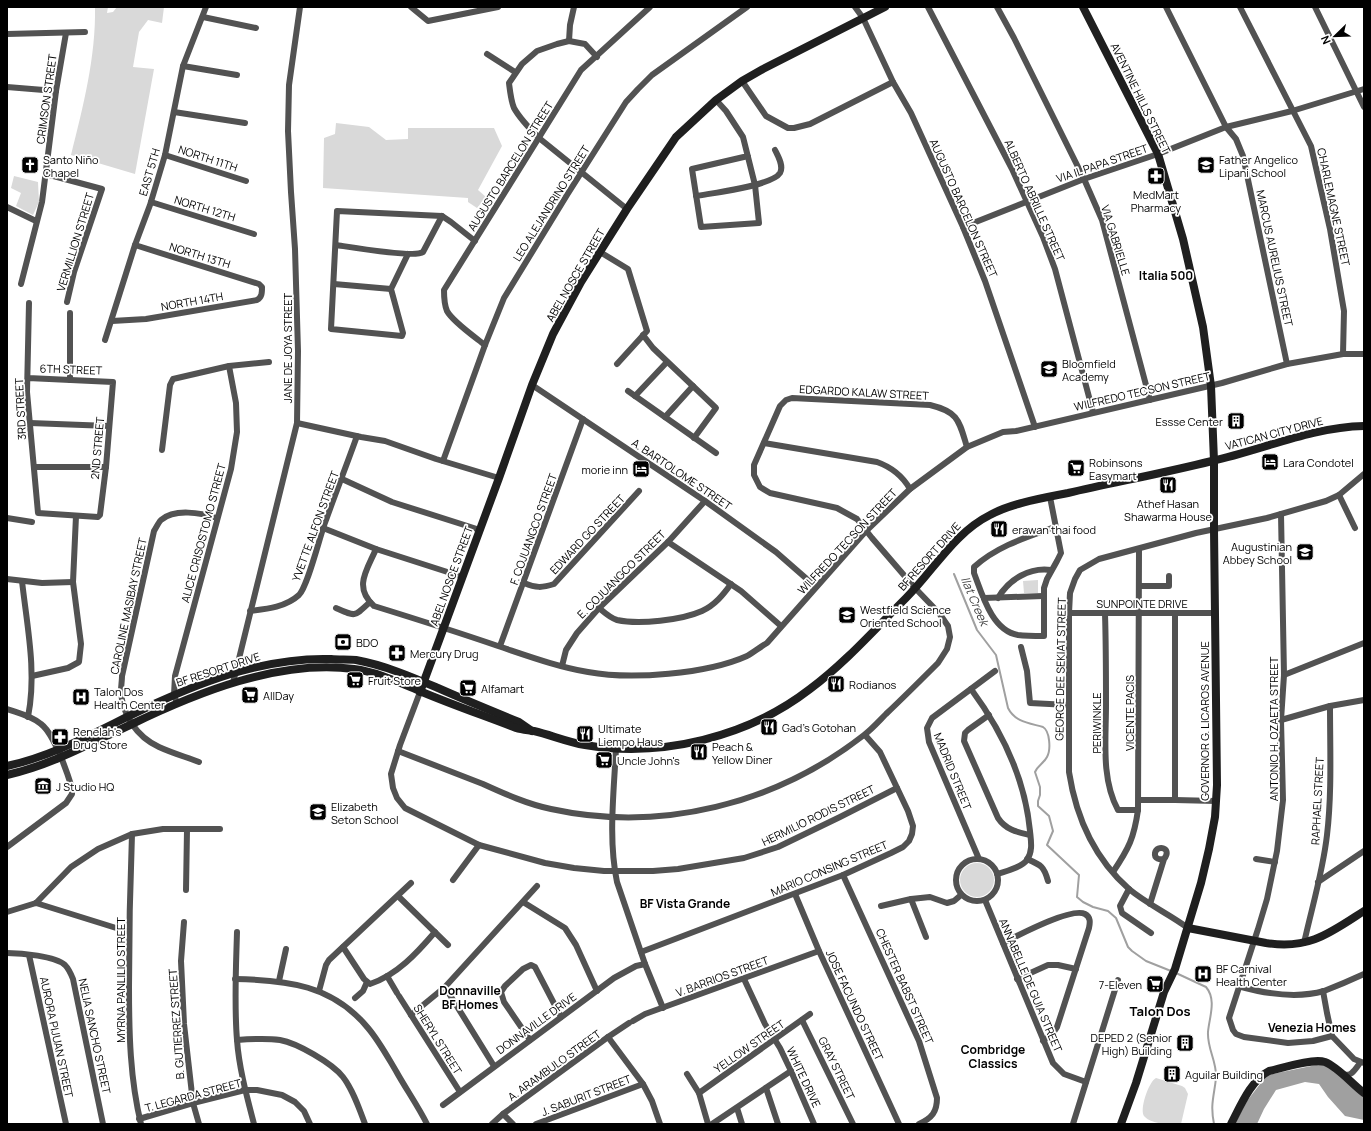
<svg xmlns="http://www.w3.org/2000/svg" width="1371" height="1131" font-family="Manrope,sans-serif">
  <rect width="100%" height="100%" fill="#fff"/>
  <g fill="#d9d9d9">
    <path d="M95 7H108L107 13 113 12 117 7H164L162 23 148 20 139 32 133 67 154 69 135 174 71 155C83 107 96 57 95 7Z"/>
    <polygon points="336,123 369,127 386,140 408,139 408,128 494,128 502,146 478,190 486,197 477,208 468,202 468,198 323,188 324,138 335,134"/>
    <polygon points="14,176 38,182 39,202 33,215 16,206 21,193 11,188"/>
    <polygon points="1038,580 1038,593 1024,593 1023,581"/>
    <circle cx="977" cy="880" r="17"/>
    <path d="M1156 1078 1182 1086 1185 1088 1188 1094 1181 1124C1171 1124 1153 1125 1145 1117 1138 1112 1149 1081 1156 1078Z"/>
  </g>
  <polygon fill="#a0a0a0" points="1326,1063 1364,1097 1364,1120 1345,1116 1328,1097 1319,1084 1305,1082 1276,1090 1264,1109 1257,1124 1235,1124 1247,1101 1267,1075"/>
  <g fill="none" stroke-linecap="round" stroke-linejoin="round">
    <g stroke="#a0a0a0" stroke-width="2">
      <path d="M954 574 977 630 996 655 1008 708C1015 722 1029 723 1043 727 1050 731 1051 750 1047 757 1044 763 1038 765 1035 772L1040 787V795L1038 801V806L1049 816 1053 831 1047 845 1079 875 1077 897 1083 902 1093 907 1108 911 1116 918 1128 947 1132 951 1146 961 1171 971"/>
      <path d="M1176 973 1206 987C1217 1000 1209 1018 1208 1032 1207 1049 1217 1061 1216 1078 1214 1097 1210 1104 1214 1124"/>
    </g>
    <g stroke="#525252" stroke-width="6">
      <polyline points="411,7 428,21 498,7"/>
      <polyline points="855,7 863,18 893,82 911,113 963,227 985,281 1035,427"/>
      <polyline points="928,7 1012,169 1043,237 1055,269 1093,412"/>
      <polyline points="997,7 1014,38 1084,179 1102,220 1150,400"/>
      <polyline points="1166,7 1226,127 1236,139 1243,156 1287,364"/>
      <polyline points="1240,7 1311,146 1330,229 1344,311 1343,354"/>
      <polyline points="1315,7 1364,107"/>
      <polyline points="203,17 256,28"/>
      <polyline points="7,34 85,32"/>
      <polyline points="569,41 570,25 574,7"/>
      <polyline points="487,54 515,72"/>
      <path d="M597 57 585 44 569 41 557 44 537 51 522 64 509 83C510 91 511 101 514 108 520 119 530 129 539 138L627 209"/>
      <polyline points="183,66 237,75"/>
      <polyline points="742,81 766,116 788,128 794,128 810,124 893,82"/>
      <polyline points="7,87 56,91"/>
      <polyline points="716,100 726,111 743,137 755,185 759,223 701,227 692,169 748,156"/>
      <polyline points="174,112 245,123"/>
      <polyline points="165,155 246,181"/>
      <polyline points="46,174 102,189 74,272 67,302"/>
      <path d="M696 196C712 193 772 186 780 173 784 166 778 156 775 150"/>
      <polyline points="151,202 254,234"/>
      <polyline points="7,207 36,221"/>
      <polyline points="963,227 1084,179 1158,154 1226,127 1292,111 1364,89"/>
      <path d="M336 245C350 247 415 258 423 252L442 216"/>
      <polyline points="600,252 628,269 647,331 617,364"/>
      <polyline points="408,254 391,289 403,333 402,336 331,329 337,211 442,216 451,222 475,241"/>
      <polyline points="21,284 42,202 56,91 66,33"/>
      <polyline points="334,284 391,289"/>
      <polyline points="70,313 70,380"/>
      <path d="M112 321 146 319 257 300C262 297 262 293 262 287L259 284 135 245"/>
      <polyline points="643,335 653,348 716,408 694,438"/>
      <polyline points="105,340 135,245 150,205 165,155 183,66 206,7"/>
      <path d="M485 345C475 337 453 322 447 311 444 304 444 297 444 290L581 70 650 7"/>
      <polyline points="28,378 113,382 106,467 100,515 98,517 38,513 27,392 29,303"/>
      <polyline points="532,385 705,501 776,552 816,587"/>
      <polyline points="628,391 716,453"/>
      <polyline points="635,396 667,362"/>
      <polyline points="665,417 693,386"/>
      <polyline points="30,423 109,426"/>
      <polyline points="297,423 361,437 385,441 436,459 499,478"/>
      <path d="M764 443 877 462C891 467 902 475 910 489"/>
      <polyline points="162,450 170,385 173,379 229,366 269,362"/>
      <polyline points="443,461 485,345 504,298 567,195 626,102 638,89 652,75 747,7"/>
      <polyline points="34,467 106,467"/>
      <polyline points="342,479 392,502 480,530"/>
      <polyline points="1339,495 1355,528"/>
      <path d="M1050 497 1061 553 1057 561 1047 579 1044 588V636C1035 636 1026 636 1018 635 992 631 982 594 974 573V567C997 546 1027 537 1055 527"/>
      <polyline points="1281,514 1284,675 1281,720 1283,800 1277,851 1267,899 1258,929 1229,1018 1233,1030 1236,1034 1244,1037 1288,1043 1313,1041 1332,1036"/>
      <polyline points="7,518 32,522"/>
      <polyline points="323,528 376,549 463,577"/>
      <polyline points="668,542 741,591 781,626"/>
      <path d="M376 549C367 570 353 587 374 606 416 619 457 632 498 646 528 656 558 667 588 672 631 680 707 674 747 656 754 652 760 647 767 643L866 531 910 489 967 447 1003 432 1016 431 1222 383 1287 364 1343 354H1364"/>
      <polyline points="7,579 42,583 73,582"/>
      <path d="M22 581C27 626 37 672 28 717"/>
      <path d="M524 583C536 588 542 588 554 584L639 491"/>
      <polyline points="1139,586 1169,586 1169,576"/>
      <polyline points="984,598 1043,596"/>
      <path d="M998 598C1009 579 1030 567 1051 570"/>
      <path d="M336 608C356 617 354 617 370 602"/>
      <path d="M599 608C605 613 610 618 617 620 639 625 682 620 702 611 715 605 723 595 731 584"/>
      <path d="M250 611C267 609 286 607 299 595 308 586 320 535 326 520 336 492 347 464 357 436"/>
      <polyline points="1069,613 1215,613"/>
      <path d="M1105 614C1106 644 1106 675 1106 705 1106 739 1101 779 1118 810H1138"/>
      <polyline points="500,646 583,419"/>
      <polyline points="1021,647 1027,671 1030,703 1069,705"/>
      <polyline points="562,666 566,650 577,633 599,608 668,542 705,501"/>
      <polyline points="1284,675 1364,643"/>
      <polyline points="32,676 68,668 79,662 81,644 73,582 76,516"/>
      <polyline points="233,683 297,423 298,351 295,249 291,192 288,131 289,85 300,7"/>
      <path d="M971 689C1002 731 1025 778 1030 831 1031 841 1033 851 1027 860 1021 868 1006 871 997 874"/>
      <polyline points="420,692 400,745 391,774 393,788 397,798 405,808 479,845 545,863 574,868 604,871 653,871 678,869 744,858 778,847 840,817 897,788"/>
      <polyline points="177,703 174,695 175,676 231,469 237,432 236,403 229,366"/>
      <path d="M7 709C18 713 32 716 41 724 54 734 67 772 72 788V794L66 803 7 847"/>
      <path d="M989 715 968 730 965 733 964 741 998 818C1006 830 1017 832 1030 835"/>
      <polyline points="1281,720 1330,706 1364,700"/>
      <path d="M616 748C614 792 608 839 617 882L645 964 663 1008"/>
      <path d="M398 751C426 762 455 773 483 784 505 794 527 804 551 809 661 833 776 804 864 735 872 729 879 721 886 714 904 697 921 680 938 663L947 649 950 637 948 626 939 613 915 588 872 538 857 519 837 508 770 493 760 487 754 475V465L780 406 786 400 792 398 930 405C959 412 959 421 967 447"/>
      <path d="M199 762C186 757 172 753 159 747 137 737 122 715 121 691 121 686 122 681 122 676L154 531C156 528 158 523 161 520 175 508 201 513 217 518"/>
      <polyline points="1139,800 1175,800 1216,801"/>
      <polyline points="1175,800 1175,614"/>
      <path d="M132 834C130 885 129 936 129 987 129 1033 130 1079 141 1124"/>
      <polyline points="979,859 929,742 927,728 932,718 995,671"/>
      <path d="M1027 859C1041 865 1044 866 1048 881"/>
      <polyline points="1256,859 1275,862"/>
      <circle cx="977" cy="880" r="21"/>
      <path d="M1113 872C1129 848 1134 838 1138 810L1139 549"/>
      <path d="M843 875 919 1041 937 1098C937 1112 932 1118 919 1124"/>
      <polyline points="453,880 479,845"/>
      <polyline points="1318,882 1364,851"/>
      <polyline points="1129,889 1120,906 1122,913 1151,933"/>
      <polyline points="186,890 187,830"/>
      <polyline points="795,894 819,951 899,1124"/>
      <polyline points="398,896 448,945"/>
      <polyline points="911,899 926,937"/>
      <polyline points="985,900 1053,1063 1064,1074 1086,1082"/>
      <polyline points="523,902 565,928 576,945 597,991"/>
      <polyline points="36,903 71,867 98,849 132,834 163,829 220,829"/>
      <polyline points="36,903 129,932"/>
      <path d="M1150 904 1164 859C1173 848 1157 844 1155 853 1154 859 1160 860 1164 859"/>
      <polyline points="881,906 911,899 930,897 947,903 954,901 961,895"/>
      <polyline points="7,912 36,903"/>
      <polyline points="184,922 181,961 184,1024 193,1103 199,1124"/>
      <path d="M1188 928C1169 914 1147 904 1129 889 1095 859 1076 817 1069 772V613L1070 593 1075 579 1080 570 1099 559 1196 533 1267 518 1326 501 1339 495 1364 474"/>
      <path d="M237 932C236 968 234 1004 237 1040 239 1068 247 1097 254 1124"/>
      <path d="M1003 943C1017 936 1071 907 1085 914 1091 917 1090 923 1089 928L1057 1027 1053 1033 1043 1041"/>
      <path d="M1304 943C1312 907 1323 871 1327 835 1332 793 1330 749 1330 706"/>
      <path d="M343 947 364 979 370 984C397 975 417 953 435 932"/>
      <polyline points="641,952 843,875 891,853 903,847 909,841 912,834 913,826 908,811 880,752 865,735"/>
      <path d="M7 953C21 953 55 956 65 965 69 969 71 974 73 979L103 1124"/>
      <polyline points="29,955 66,1124"/>
      <polyline points="387,976 397,993"/>
      <path d="M235 979C287 980 333 985 368 1028 379 1041 387 1056 396 1071 406 1089 418 1106 427 1124"/>
      <polyline points="744,979 765,1024 780,1048 791,1071 814,1124"/>
      <polyline points="1017,979 1048,965 1058,965 1076,969"/>
      <polyline points="279,981 286,949"/>
      <path d="M1238 986C1266 994 1296 999 1324 991 1337 986 1351 980 1364 974"/>
      <polyline points="445,987 494,1066"/>
      <polyline points="319,991 326,965 329,960 411,883"/>
      <polyline points="1323,991 1327,1013 1332,1036 1354,1059 1364,1063"/>
      <polyline points="399,996 460,1092"/>
      <polyline points="355,998 363,991 367,982"/>
      <polyline points="411,1015 445,987 537,886"/>
      <polyline points="802,1020 853,1124"/>
      <polyline points="633,1021 645,1014 819,951"/>
      <polyline points="608,1037 643,1084 652,1101 660,1124"/>
      <path d="M237 1040C251 1039 265 1038 280 1040 297 1043 332 1063 343 1077 353 1090 359 1108 365 1124"/>
      <polyline points="530,1040 504,1002 501,992 505,986 523,969 531,965 535,967 561,1017"/>
      <polyline points="687,1074 699,1093 708,1124"/>
      <path d="M1343 1074C1351 1078 1356 1068 1360 1063"/>
      <polyline points="766,1088 778,1124"/>
      <polyline points="699,1093 810,1014"/>
      <polyline points="443,1105 614,978 636,966 645,964"/>
      <polyline points="737,1108 742,1124"/>
      <polyline points="503,1114 513,1124"/>
      <polyline points="139,1119 193,1103 245,1090 257,1090 282,1095 295,1102 304,1111 310,1124"/>
      <polyline points="492,1124 503,1114 608,1037 629,1023"/>
      <polyline points="536,1124 643,1084"/>
      <polyline points="712,1124 791,1071"/>
      <polyline points="1073,1124 1118,980"/>
    </g>
    <g stroke="#1f1f1f" stroke-width="8">
      <polyline points="1083,7 1158,154 1183,239 1203,327 1211,386 1214,461 1214,530 1217,785 1215,817 1209,849 1201,883 1175,969 1164,992 1136,1083 1121,1124"/>
      <polyline points="420,692 499,478 532,385 553,334 581,282 627,209 676,137 716,100 742,81 763,69 885,7"/>
      <path d="M7 766C58 755 104 727 152 705 208 679 269 657 331 659 339 660 348 659 356 660 384 665 412 677 438 688 465 700 492 711 519 722L532 731"/>
      <path d="M7 775C51 765 89 744 130 725 196 693 279 659 354 669 378 672 400 683 422 692 453 705 485 716 516 728 522 730 528 730 534 731 551 735 567 742 585 745 662 758 748 737 810 689 845 663 875 629 906 598 934 570 954 533 990 515 1012 503 1043 498 1068 493 1116 482 1164 473 1212 461 1262 450 1312 427 1364 426"/>
      <path d="M1188 928 1266 943C1309 950 1330 933 1364 911"/>
      <path d="M1231 1124C1240 1107 1251 1080 1269 1071 1282 1068 1313 1058 1325 1062 1338 1067 1352 1084 1364 1093"/>
    </g>
  </g>
  <defs>
    <symbol id="church-square" viewBox="-11 -11 22 22"><rect x="-9" y="-9" width="18" height="18" rx="4" fill="#000" stroke="#fff"/><path d="M-1.2-6h2.4v3.5h3.3v2.4h-3.3V6h-2.4V-.1h-3.3v-2.4h3.3Z" fill="#fff"/></symbol>
    <symbol id="school-square" viewBox="-11 -11 22 22"><rect x="-9" y="-9" width="18" height="18" rx="4" fill="#000" stroke="#fff"/><path d="M0-5L7-2L0 1L-7-2ZM-4 1L0 2.5L4 1V4Q0 6-4 4Z" fill="#fff"/></symbol>
    <symbol id="pharmacy-square" viewBox="-11 -11 22 22"><rect x="-9" y="-9" width="18" height="18" rx="4" fill="#000" stroke="#fff"/><path d="M-2-6h4v4h4v4h-4v4h-4v-4h-4v-4h4Z" fill="#fff"/></symbol>
    <symbol id="building-square" viewBox="-11 -11 22 22"><rect x="-9" y="-9" width="18" height="18" rx="4" fill="#000" stroke="#fff"/><path d="M-4-6H4V6H1V3H-1V6H-4ZM-2.5-4.3h1.7v1.8h-1.7ZM.8-4.3h1.7v1.8H.8ZM-2.5-1h1.7V.8h-1.7ZM.8-1h1.7V.8H.8Z" fill="#fff"/></symbol>
    <symbol id="hotel-square" viewBox="-11 -11 22 22"><rect x="-9" y="-9" width="18" height="18" rx="4" fill="#000" stroke="#fff"/><path d="M-6-4.5h1.5V1H6V5H4.5V3h-9V5H-6ZM-4 0a1.8 1.8 0 1 1 3.6 0ZM.5 0V-2.5h3Q6-2.5 6 0Z" fill="#fff"/></symbol>
    <symbol id="supermarket-square" viewBox="-11 -11 22 22"><rect x="-9" y="-9" width="18" height="18" rx="4" fill="#000" stroke="#fff"/><path d="M-6-5.5h2.5l.6 2H6L4.5 2H-2.5L-4.4-4H-6ZM-1.5 3.2a1.3 1.3 0 1 0 .1 0ZM3 3.2a1.3 1.3 0 1 0 .1 0Z" fill="#fff"/></symbol>
    <symbol id="restaurant-square" viewBox="-11 -11 22 22"><rect x="-9" y="-9" width="18" height="18" rx="4" fill="#000" stroke="#fff"/><path d="M-5-6h1v4h1v-4h1v4h1v-4h1v5L-1.5 .5V6h-2V.5L-5-1ZM5-6V6H3V1.5H1.5Q1.5-4 5-6Z" fill="#fff"/></symbol>
    <symbol id="bank-square" viewBox="-11 -11 22 22"><rect x="-9" y="-9" width="18" height="18" rx="4" fill="#000" stroke="#fff"/><path d="M-6-4H6V4H-6ZM0-2.3a2.3 2.3 0 1 0 0 4.6a2.3 2.3 0 1 0 0-4.6Z" fill="#fff"/></symbol>
    <symbol id="hospital-square" viewBox="-11 -11 22 22"><rect x="-9" y="-9" width="18" height="18" rx="4" fill="#000" stroke="#fff"/><path d="M-5-5h3v3.5h4V-5h3V5h-3V1.5h-4V5h-3Z" fill="#fff"/></symbol>
    <symbol id="museum-square" viewBox="-11 -11 22 22"><rect x="-9" y="-9" width="18" height="18" rx="4" fill="#000" stroke="#fff"/><path d="M0-6L6-3V-2H-6V-3ZM-5-1h2V3h-2ZM-1-1h2V3h-2ZM3-1h2V3H3ZM-6 4H6V6H-6Z" fill="#fff"/></symbol>
  </defs>
  <g fill-rule="evenodd">
    <use href="#church-square" x="20" y="155" width="20" height="20"/>
    <use href="#school-square" x="1196" y="155" width="20" height="20"/>
    <use href="#pharmacy-square" x="1146" y="166" width="20" height="20"/>
    <use href="#school-square" x="1039" y="359" width="20" height="20"/>
    <use href="#building-square" x="1226" y="411" width="20" height="20"/>
    <use href="#hotel-square" x="1260" y="452" width="20" height="20"/>
    <use href="#supermarket-square" x="1066" y="458" width="20" height="20"/>
    <use href="#hotel-square" x="631" y="459" width="20" height="20"/>
    <use href="#restaurant-square" x="1158" y="475" width="20" height="20"/>
    <use href="#restaurant-square" x="989" y="519" width="20" height="20"/>
    <use href="#school-square" x="1295" y="542" width="20" height="20"/>
    <use href="#school-square" x="837" y="605" width="20" height="20"/>
    <use href="#bank-square" x="333" y="632" width="20" height="20"/>
    <use href="#pharmacy-square" x="387" y="643" width="20" height="20"/>
    <use href="#supermarket-square" x="345" y="670" width="20" height="20"/>
    <use href="#restaurant-square" x="826" y="674" width="20" height="20"/>
    <use href="#supermarket-square" x="458" y="678" width="20" height="20"/>
    <use href="#supermarket-square" x="240" y="685" width="20" height="20"/>
    <use href="#hospital-square" x="71" y="687" width="20" height="20"/>
    <use href="#restaurant-square" x="759" y="717" width="20" height="20"/>
    <use href="#restaurant-square" x="575" y="724" width="20" height="20"/>
    <use href="#pharmacy-square" x="50" y="727" width="20" height="20"/>
    <use href="#restaurant-square" x="689" y="742" width="20" height="20"/>
    <use href="#supermarket-square" x="594" y="750" width="20" height="20"/>
    <use href="#museum-square" x="33" y="776" width="20" height="20"/>
    <use href="#school-square" x="308" y="802" width="20" height="20"/>
    <use href="#hospital-square" x="1193" y="964" width="20" height="20"/>
    <use href="#supermarket-square" x="1145" y="974" width="20" height="20"/>
    <use href="#building-square" x="1175" y="1033" width="20" height="20"/>
    <use href="#building-square" x="1162" y="1064" width="20" height="20"/>
  </g>
  <g text-anchor="middle" dominant-baseline="central" stroke-width="3.5" stroke-linejoin="round" paint-order="stroke">
    <g font-size="11" fill="#000" stroke="#fff">
      <text transform="translate(1141 98) rotate(64)">AVENTINE HILLS STREET</text>
      <text transform="translate(46 99) rotate(-82)">CRIMSON STREET</text>
      <text transform="translate(208 158) rotate(18)">NORTH 11TH</text>
      <text transform="translate(1102 163) rotate(-19)">VIA IL PAPA STREET</text>
      <text transform="translate(510 166) rotate(-58)">AUGUSTO BARCELON STREET</text>
      <text transform="translate(149 172) rotate(-74)">EAST 5TH</text>
      <text transform="translate(1035 200) rotate(66)">ALBERTO ABRILLE STREET</text>
      <text transform="translate(551 203) rotate(-58)">LEO ALEJANDRINO STREET</text>
      <text transform="translate(1334 207) rotate(78)">CHARLEMAGNE STREET</text>
      <text transform="translate(205 208) rotate(17)">NORTH 12TH</text>
      <text transform="translate(964 208) rotate(66)">AUGUSTO BARCELON STREET</text>
      <text transform="translate(1116 240) rotate(73)">VIA GABRIELLE</text>
      <text transform="translate(75 242) rotate(-73)">VERMILLION STREET</text>
      <text transform="translate(200 255) rotate(17)">NORTH 13TH</text>
      <text transform="translate(1275 258) rotate(78)">MARCUS AURELIUS STREET</text>
      <text transform="translate(575 275) rotate(-60)">ABEL NOSCE STREET</text>
      <text transform="translate(192 301) rotate(-10)">NORTH 14TH</text>
      <text transform="translate(287 348) rotate(-90)">JANE DE JOYA STREET</text>
      <text transform="translate(71 369) rotate(2)">6TH STREET</text>
      <text transform="translate(1142 391) rotate(-13)">WILFREDO TECSON STREET</text>
      <text transform="translate(864 392) rotate(3)">EDGARDO KALAW STREET</text>
      <text transform="translate(20 409) rotate(-93)">3RD STREET</text>
      <text transform="translate(1274 433) rotate(-15)">VATICAN CITY DRIVE</text>
      <text transform="translate(97 448) rotate(-85)">2ND STREET</text>
      <text transform="translate(682 474) rotate(34)">A. BARTOLOME STREET</text>
      <text transform="translate(315 526) rotate(-70)">YVETTE ALFON STREET</text>
      <text transform="translate(533 529) rotate(-70)">F. COJUANGCO STREET</text>
      <text transform="translate(203 533) rotate(-75)">ALICE CRISOSTOMO STREET</text>
      <text transform="translate(587 534) rotate(-47)">EDWARD GO STREET</text>
      <text transform="translate(847 541) rotate(-47)">WILFREDO TECSON STREET</text>
      <text transform="translate(929 556) rotate(-48)">BF RESORT DRIVE</text>
      <text transform="translate(621 574) rotate(-45)">E. COJUANGCO STREET</text>
      <text transform="translate(451 576) rotate(-70)">ABEL NOSCE STREET</text>
      <text x="1142" y="603">SUNPOINTE DRIVE</text>
      <text transform="translate(128 606) rotate(-78)">CAROLINE MASIBAY STREET</text>
      <text transform="translate(218 669) rotate(-18)">BF RESORT DRIVE</text>
      <text transform="translate(1060 669) rotate(-89)">GEORGE DEE SEKIAT STREET</text>
      <text transform="translate(1129 713) rotate(-90)">VICENTE PACIS</text>
      <text transform="translate(1204 721) rotate(-90)">GOVERNOR G. LICAROS AVENUE</text>
      <text transform="translate(1096 723) rotate(-90)">PERIWINKLE</text>
      <text transform="translate(1273 729) rotate(-90)">ANTONIO H. OZAETA STREET</text>
      <text transform="translate(953 771) rotate(68)">MADRID STREET</text>
      <text transform="translate(1317 801) rotate(-87)">RAPHAEL STREET</text>
      <text transform="translate(818 815) rotate(-26)">HERMILIO RODIS STREET</text>
      <text transform="translate(829 868) rotate(-23)">MARIO CONSING STREET</text>
      <text transform="translate(722 976) rotate(-20)">V. BARRIOS STREET</text>
      <text transform="translate(120 980) rotate(-90)">MYRNA PANLILIO STREET</text>
      <text transform="translate(1031 985) rotate(67)">ANNABELLE DE GUIA STREET</text>
      <text transform="translate(905 986) rotate(66)">CHESTER BABST STREET</text>
      <text transform="translate(855 1005) rotate(65)">JOSE FACUNDO STREET</text>
      <text transform="translate(536 1023) rotate(-36)">DONNAVILLE DRIVE</text>
      <text transform="translate(176 1024) rotate(-94)">B. GUTIERREZ STREET</text>
      <text transform="translate(95 1036) rotate(78)">NELIA SANCHO STREET</text>
      <text transform="translate(57 1037) rotate(78)">AURORA PIJUAN STREET</text>
      <text transform="translate(438 1039) rotate(58)">SHERYL STREET</text>
      <text transform="translate(749 1046) rotate(-35)">YELLOW STREET</text>
      <text transform="translate(554 1065) rotate(-36)">A. ARAMBULO STREET</text>
      <text transform="translate(837 1068) rotate(64)">GRAY STREET</text>
      <text transform="translate(804 1077) rotate(65)">WHITE DRIVE</text>
      <text transform="translate(193 1095) rotate(-15)">T. LEGARDA STREET</text>
      <text transform="translate(586 1095) rotate(-21)">J. SABURIT STREET</text>
    </g>
    <g font-size="11" fill="#000" stroke="#fff" text-anchor="start">
      <text x="43" y="159">Santo Niño<tspan x="43" dy="13">Chapel</tspan></text>
      <text x="1219" y="159">Father Angelico<tspan x="1219" dy="13">Lipani School</tspan></text>
      <text x="1156" y="194" text-anchor="middle">MedMart<tspan x="1156" dy="13">Pharmacy</tspan></text>
      <text x="1062" y="363">Bloomfield<tspan x="1062" dy="13">Academy</tspan></text>
      <text x="1223" y="421" text-anchor="end">Essse Center</text>
      <text x="1089" y="462">Robinsons<tspan x="1089" dy="13">Easymart</tspan></text>
      <text x="1283" y="462">Lara Condotel</text>
      <text x="628" y="469" text-anchor="end">morie inn</text>
      <text x="1168" y="503" text-anchor="middle">Athef Hasan<tspan x="1168" dy="13">Shawarma House</tspan></text>
      <text x="1012" y="529">erawan thai food</text>
      <text x="1292" y="546" text-anchor="end">Augustinian<tspan x="1292" dy="13">Abbey School</tspan></text>
      <text x="860" y="609">Westfield Science<tspan x="860" dy="13">Oriented School</tspan></text>
      <text x="356" y="642">BDO</text>
      <text x="410" y="653">Mercury Drug</text>
      <text x="368" y="680">Fruit Store</text>
      <text x="849" y="684">Rodianos</text>
      <text x="481" y="688">Alfamart</text>
      <text x="94" y="691">Talon Dos<tspan x="94" dy="13">Health Center</tspan></text>
      <text x="263" y="695">AllDay</text>
      <text x="782" y="727">Gad's Gotohan</text>
      <text x="598" y="728">Ultimate<tspan x="598" dy="13">Liempo Haus</tspan></text>
      <text x="73" y="731">Renelah's<tspan x="73" dy="13">Drug Store</tspan></text>
      <text x="712" y="746">Peach &amp;<tspan x="712" dy="13">Yellow Diner</tspan></text>
      <text x="617" y="760">Uncle John's</text>
      <text x="56" y="786">J Studio HQ</text>
      <text x="331" y="806">Elizabeth<tspan x="331" dy="13">Seton School</tspan></text>
      <text x="1216" y="968">BF Carnival<tspan x="1216" dy="13">Health Center</tspan></text>
      <text x="1142" y="984" text-anchor="end">7-Eleven</text>
      <text x="1172" y="1037" text-anchor="end">DEPED 2 (Senior<tspan x="1172" dy="13">High) Building</tspan></text>
      <text x="1185" y="1074">Aguilar Building</text>
    </g>
    <g font-size="12" font-weight="bold" fill="#000" stroke="#fff">
      <text x="1166" y="275">Italia 500</text>
      <text x="685" y="903">BF Vista Grande</text>
      <text x="470" y="990">Donnaville<tspan x="470" dy="14">BF Homes</tspan></text>
      <text x="1312" y="1027">Venezia Homes</text>
      <text x="993" y="1049">Combridge<tspan x="993" dy="14">Classics</tspan></text>
    </g>
    <g font-size="12" font-style="italic" fill="#414141" stroke="#fff">
      <text transform="translate(975 601) rotate(67)">Ilat Creek</text>
    </g>
    <g font-size="13" font-weight="bold" fill="#000" stroke="#fff">
      <text x="1160" y="1011">Talon Dos</text>
    </g>
  </g>
  <rect width="1371" height="1131" fill="none" stroke="#000000" stroke-width="16"/>
  <g transform="translate(1335 36) rotate(247)" stroke="#ffffff" stroke-width="3" paint-order="stroke">
  <path d="M0-3L7 15L0 10L-7 15Z" fill="#000000"/>
  <text y="-6" font-size="11" font-weight="bold" text-anchor="middle" fill="#000000">N</text>
  </g>
</svg>
